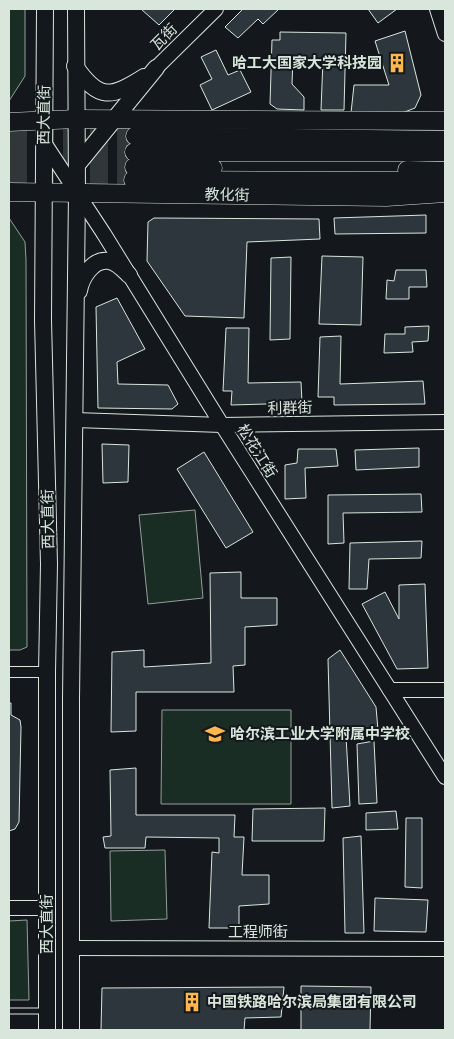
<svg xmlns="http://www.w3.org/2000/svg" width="454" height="1039" font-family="Karla,'Noto Sans SC',sans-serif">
  <rect width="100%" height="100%" fill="#14181c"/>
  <g fill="#1a2d24" stroke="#939e99">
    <polygon points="9,9 25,9 25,76 9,101"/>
    <polygon points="9,218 25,242 26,260 27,647 20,650 9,650"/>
    <polygon points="195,510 203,598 148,604 139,515"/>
    <polygon points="162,710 291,710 291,804 161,804"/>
    <polygon points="165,850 167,919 111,921 110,851"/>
    <polygon points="27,920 29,1000 9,1000 9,921"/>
  </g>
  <g fill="#2c363c" stroke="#d8e6dc">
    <polygon points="141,9 175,9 159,25"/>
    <polygon points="243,9 279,9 263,24 258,19 238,38 225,27"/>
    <polygon points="368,9 397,9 378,23"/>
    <polygon points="405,31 421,95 415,108 402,113 351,113 354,85 389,85 375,41"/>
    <polygon points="280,32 346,33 344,110 321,110 323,59 293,59 292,84 304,97 304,110 277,109 270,104 272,40 280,40"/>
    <polygon points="216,50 228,75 240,70 251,92 212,110 200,85 212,79 201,57"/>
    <polygon points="426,215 426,233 335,234 334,218"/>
    <polygon points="154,218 319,219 320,239 247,242 244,318 185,316 147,261 148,222"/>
    <polygon points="322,256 363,257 361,325 319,324"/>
    <polygon points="291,257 290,339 270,340 271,258"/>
    <polygon points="396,270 426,270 427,287 409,287 409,299 386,299 387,280 394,281"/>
    <polygon points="117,298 145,349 117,362 118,384 168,385 178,404 172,409 98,408 96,307"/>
    <polygon points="429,326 428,341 412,342 413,352 384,353 385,334 405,334 405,327"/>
    <polygon points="226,328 249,328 248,383 301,382 302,403 231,405 232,391 223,391"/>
    <polygon points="341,336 340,384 423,381 425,404 334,405 334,397 318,397 320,337"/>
    <polygon points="102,444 129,445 128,482 103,483"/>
    <polygon points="419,448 419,467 356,470 355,450"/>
    <polygon points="298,449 336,449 338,466 305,468 306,498 285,499 285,465 297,463"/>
    <polygon points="204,452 253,532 226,548 177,469"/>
    <polygon points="421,494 422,512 343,513 344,543 328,544 328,495"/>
    <polygon points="422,541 421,558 369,559 367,589 349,589 350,543"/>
    <polygon points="241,572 241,598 277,598 277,625 245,627 245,665 233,666 234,692 136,692 136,731 111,732 112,652 144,650 144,667 211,663 210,573"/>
    <polygon points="425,584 428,668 397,669 362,604 385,592 399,619 399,585"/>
    <polygon points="340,650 376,707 378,730 360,729 360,734 346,736 350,806 332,808 328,659"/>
    <polygon points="9,703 11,703 11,715 20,720 21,727 19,822 15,829 9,831"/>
    <polygon points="374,741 377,803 359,804 357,744"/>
    <polygon points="136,768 136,815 235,815 234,837 244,837 242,875 269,875 269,904 239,906 239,928 209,928 212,852 219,853 219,838 146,837 145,848 105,848 103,837 111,836 110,770"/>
    <polygon points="325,808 324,841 252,841 253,809"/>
    <polygon points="396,811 398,829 366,830 366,813"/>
    <polygon points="406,818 422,818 422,888 405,887"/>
    <polygon points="361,836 364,933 345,933 343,838"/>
    <polygon points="375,898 428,900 426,932 374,931"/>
    <polygon points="301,986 371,987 370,1030 301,1030"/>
    <polygon points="284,987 281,1017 245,1018 244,1030 101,1030 102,988"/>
  </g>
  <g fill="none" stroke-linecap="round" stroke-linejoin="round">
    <g stroke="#313739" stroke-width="18" stroke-dasharray="18 9" stroke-linecap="butt">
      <polyline points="9,136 135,136"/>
      <polyline points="9,151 134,152"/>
      <polyline points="9,167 134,167"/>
      <polyline points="9,180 133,180"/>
    </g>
    <defs>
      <polyline id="service" points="9,1011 46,1011"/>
      <polyline id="minor" points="9,672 47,672"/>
      <g id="tertiary">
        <polyline points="437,9 445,34"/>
        <polyline points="156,68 216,9"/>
        <polyline points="43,141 104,234 222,425 445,777"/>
        <polyline points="75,420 222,425 445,422"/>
        <polyline points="390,690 445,690"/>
        <polyline points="9,908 47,908"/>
        <polyline points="72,948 445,949"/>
      </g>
      <g id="primary">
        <polyline points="45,9 43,320 49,564 47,672 47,1030"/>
        <path d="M75 66C99 101 111 98 144 77"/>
        <polyline points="77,165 156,68"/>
        <path d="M79 291C81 278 93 258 109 261 117 262 123 269 129 275"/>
        <polyline points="71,1030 71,699 77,193 76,9"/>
      </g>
      <g id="trunk">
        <polyline points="9,122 76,119 445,121"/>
        <polyline points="135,136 445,140"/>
        <polyline points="134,152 445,152"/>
        <polyline points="134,167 213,168"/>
        <polyline points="407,170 445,171"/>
        <polyline points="133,180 412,181 445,185"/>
        <polyline points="9,192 386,197 445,193"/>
      </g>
    </defs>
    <use href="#service" stroke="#d8e6dc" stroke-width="7"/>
    <use href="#minor" stroke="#d8e6dc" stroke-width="12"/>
    <use href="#tertiary" stroke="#d8e6dc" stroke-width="16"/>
    <use href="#primary" stroke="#d8e6dc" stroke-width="18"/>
    <use href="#trunk" stroke="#d8e6dc" stroke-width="19"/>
    <use href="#service" stroke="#14181c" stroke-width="5"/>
    <use href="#minor" stroke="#14181c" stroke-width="10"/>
    <use href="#tertiary" stroke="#14181c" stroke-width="14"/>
    <use href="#primary" stroke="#14181c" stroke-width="16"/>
    <use href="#trunk" stroke="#14181c" stroke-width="18"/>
  </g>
  <defs>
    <symbol id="building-bare" viewBox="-9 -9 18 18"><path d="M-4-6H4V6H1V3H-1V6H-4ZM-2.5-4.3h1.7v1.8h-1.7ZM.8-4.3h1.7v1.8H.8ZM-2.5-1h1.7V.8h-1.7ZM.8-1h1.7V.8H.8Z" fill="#ffb74d" stroke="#14181c" stroke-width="2.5" paint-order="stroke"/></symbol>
    <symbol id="school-bare" viewBox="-9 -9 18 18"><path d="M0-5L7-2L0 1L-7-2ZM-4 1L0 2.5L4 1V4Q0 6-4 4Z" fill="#ffb74d" stroke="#14181c" stroke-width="2.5" paint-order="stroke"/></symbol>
  </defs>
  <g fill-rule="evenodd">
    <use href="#building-bare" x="383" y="49" width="28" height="28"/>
    <use href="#school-bare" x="201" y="720" width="28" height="28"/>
    <use href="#building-bare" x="178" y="988" width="28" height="28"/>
  </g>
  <g text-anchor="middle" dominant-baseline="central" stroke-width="4" stroke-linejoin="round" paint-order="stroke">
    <g font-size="15" fill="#d8e6dc" stroke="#14181c">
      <text transform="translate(164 37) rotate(-45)">瓦街</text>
      <text transform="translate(44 115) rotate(-89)">西大直街</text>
      <text transform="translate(227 195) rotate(1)">教化街</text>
      <text transform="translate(290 408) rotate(-1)">利群街</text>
      <text transform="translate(257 451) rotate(58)">松花江街</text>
      <text transform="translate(48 519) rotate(-91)">西大直街</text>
      <text transform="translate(47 924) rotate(-90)">西大直街</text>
      <text x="258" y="932">工程师街</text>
    </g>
    <g font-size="15" font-weight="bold" fill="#d8e6dc" stroke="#14181c" text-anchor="start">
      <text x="382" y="63" text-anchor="end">哈工大国家大学科技园</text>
      <text x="230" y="734">哈尔滨工业大学附属中学校</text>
      <text x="207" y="1002">中国铁路哈尔滨局集团有限公司</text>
    </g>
  </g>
  <rect width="454" height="1039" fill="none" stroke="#d8e6dc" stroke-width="20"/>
</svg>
